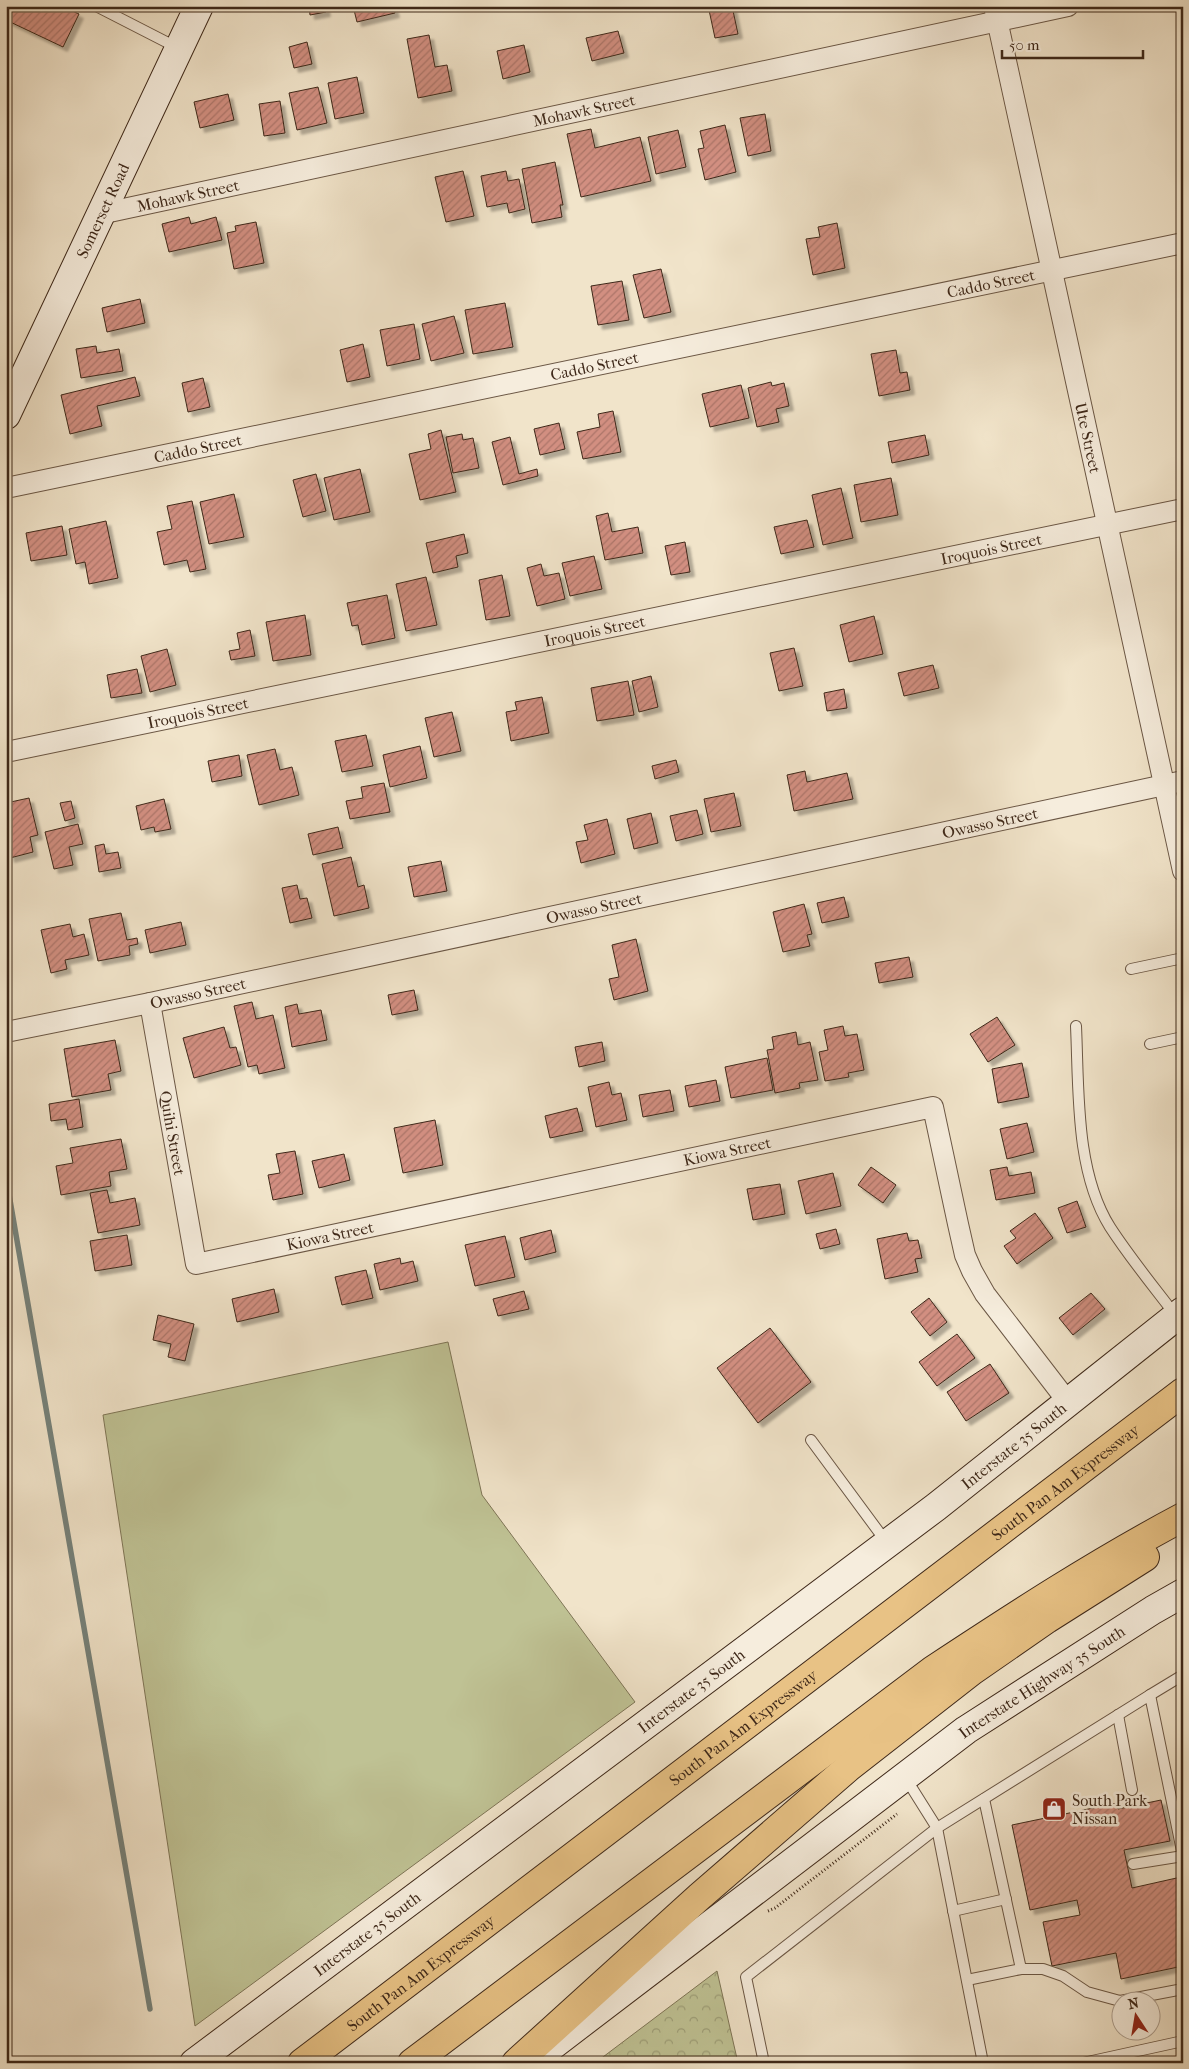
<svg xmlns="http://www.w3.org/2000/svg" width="1189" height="2069" font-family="'IM FELL French Canon',serif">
  <defs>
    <pattern id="forest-crowns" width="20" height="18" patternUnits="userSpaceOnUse" patternTransform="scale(1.25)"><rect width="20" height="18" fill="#bfc294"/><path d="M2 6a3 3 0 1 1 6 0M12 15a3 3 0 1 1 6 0" fill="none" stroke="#9d9e78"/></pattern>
    <pattern id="building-hatch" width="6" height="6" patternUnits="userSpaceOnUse" patternTransform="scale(1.25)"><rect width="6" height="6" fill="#d28f81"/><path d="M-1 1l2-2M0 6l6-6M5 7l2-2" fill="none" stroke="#ac7569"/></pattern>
    <filter id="shadow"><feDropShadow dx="4.5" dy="4.5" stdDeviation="1" flood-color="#0004"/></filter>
  </defs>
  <rect width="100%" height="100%" fill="#f1e4ca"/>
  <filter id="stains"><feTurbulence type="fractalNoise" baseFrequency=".004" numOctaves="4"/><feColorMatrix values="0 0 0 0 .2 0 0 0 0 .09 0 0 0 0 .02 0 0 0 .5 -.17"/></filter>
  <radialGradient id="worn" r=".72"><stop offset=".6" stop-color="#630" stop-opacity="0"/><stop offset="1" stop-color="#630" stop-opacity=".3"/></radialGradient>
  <polygon fill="#bfc294" stroke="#7e7556" points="448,1342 482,1495 635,1702 195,2026 103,1415"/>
  <polygon fill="url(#forest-crowns)" stroke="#7e7556" points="717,1971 738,2063 595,2063"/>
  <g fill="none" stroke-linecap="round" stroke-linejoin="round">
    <polyline stroke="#76827b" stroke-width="5.5" points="6,1177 150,2009"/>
  </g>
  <g fill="url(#building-hatch)" stroke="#3e2819" filter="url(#shadow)">
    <polygon points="13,6 62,6 79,14 63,47 6,20"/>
    <polygon points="309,6 325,6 326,12 310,15"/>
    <polygon points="353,6 393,6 395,13 357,22"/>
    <polygon points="727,6 732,6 738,34 715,38 709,10"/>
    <polygon points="618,31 624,53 592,61 586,38"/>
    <polygon points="429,35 435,67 447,65 452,91 418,98 407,39"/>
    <polygon points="307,42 312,64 294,68 289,47"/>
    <polygon points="524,45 530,72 503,79 497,51"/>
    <polygon points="357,77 364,113 335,119 328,83"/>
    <polygon points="318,87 327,123 297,130 289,93"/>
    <polygon points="228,94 234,120 200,128 194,102"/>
    <polygon points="280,101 285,133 264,136 259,104"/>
    <polygon points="765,114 771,151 748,156 740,118"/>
    <polygon points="725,125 736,172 705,180 698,149 704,148 700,131"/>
    <polygon points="591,129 595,148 640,137 651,181 581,197 567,134"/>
    <polygon points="678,130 686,167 656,174 648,137"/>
    <polygon points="555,162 563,205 560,205 562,217 532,223 522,169"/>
    <polygon points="463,171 474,216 446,222 435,177"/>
    <polygon points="506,171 508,181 519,179 525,209 509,213 507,203 487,207 481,176"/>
    <polygon points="189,217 191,224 216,217 222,240 169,252 162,224"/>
    <polygon points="256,222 264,263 234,269 227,233 236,231 235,226"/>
    <polygon points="837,223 845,268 813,275 806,239 820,237 818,227"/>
    <polygon points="661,269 671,312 644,318 633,275"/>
    <polygon points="622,281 629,320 598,325 591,286"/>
    <polygon points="140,299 145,323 107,332 102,308"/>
    <polygon points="505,303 513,347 473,354 465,310"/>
    <polygon points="454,316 464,353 431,361 422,324"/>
    <polygon points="414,324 420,359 387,366 380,330"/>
    <polygon points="363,344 370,377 347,382 340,350"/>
    <polygon points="96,346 97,353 119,349 123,371 81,378 76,349"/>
    <polygon points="896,350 900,373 907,372 910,390 879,396 871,354"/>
    <polygon points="135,377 140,396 97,406 102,426 70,434 61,395"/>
    <polygon points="203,378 210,407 188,412 182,383"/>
    <polygon points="771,382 772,386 784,383 789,406 776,409 779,422 757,427 748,388"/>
    <polygon points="741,385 749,418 710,427 702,394"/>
    <polygon points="613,411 621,452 583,459 577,432 600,427 598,414"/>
    <polygon points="559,423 565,449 540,455 534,429"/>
    <polygon points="441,430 456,492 420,500 409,454 431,449 428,434"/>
    <polygon points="462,434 463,440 473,438 479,468 453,473 446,437"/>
    <polygon points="925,435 929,455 892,463 888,442"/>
    <polygon points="510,437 519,474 537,469 538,476 503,485 492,442"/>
    <polygon points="360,469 370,512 334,520 324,478"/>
    <polygon points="316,474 326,511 303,517 293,480"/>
    <polygon points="891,478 898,515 861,522 854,485"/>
    <polygon points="841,488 853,538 823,545 812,495"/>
    <polygon points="234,494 244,537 209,544 200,502"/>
    <polygon points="192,501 206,569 190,572 187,560 164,565 157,532 172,529 167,506"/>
    <polygon points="608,513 612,532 638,527 643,553 605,560 596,516"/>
    <polygon points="807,520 814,547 781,554 774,527"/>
    <polygon points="106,521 118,578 89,584 85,562 76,564 69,529"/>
    <polygon points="62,526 67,555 31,561 26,533"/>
    <polygon points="464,534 468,553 456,556 458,567 433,573 426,543"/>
    <polygon points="685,542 690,572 671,575 665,546"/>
    <polygon points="594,556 602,589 570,596 562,563"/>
    <polygon points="541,564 544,576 559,573 565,599 537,606 527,568"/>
    <polygon points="502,575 510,616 486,620 479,580"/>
    <polygon points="426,577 437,625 406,631 396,584"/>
    <polygon points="387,595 395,638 362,645 358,625 352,626 347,603"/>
    <polygon points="305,615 311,655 273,661 266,622"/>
    <polygon points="874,616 883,654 849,662 840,625"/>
    <polygon points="250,630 255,656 231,660 229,651 240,649 237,633"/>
    <polygon points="794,648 803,686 779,691 770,653"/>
    <polygon points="167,649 176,685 150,692 141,656"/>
    <polygon points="933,665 939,688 904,696 898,673"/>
    <polygon points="137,669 142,693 111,698 107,675"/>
    <polygon points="651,676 658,707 639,712 632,681"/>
    <polygon points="628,681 634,715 597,721 591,688"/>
    <polygon points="844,689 847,708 827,711 824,693"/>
    <polygon points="542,697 549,733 511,741 506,712 517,710 515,702"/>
    <polygon points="452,712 461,751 434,757 425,718"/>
    <polygon points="366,735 373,766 342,772 335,741"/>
    <polygon points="420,746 427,778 390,787 383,755"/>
    <polygon points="275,749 280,770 292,767 299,795 259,805 247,755"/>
    <polygon points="239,755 242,776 212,782 208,761"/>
    <polygon points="676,760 679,772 655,779 652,766"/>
    <polygon points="805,771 807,782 847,773 853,799 794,811 787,775"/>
    <polygon points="384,783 390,812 350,819 346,801 363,798 361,787"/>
    <polygon points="734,793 741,826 711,832 704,799"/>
    <polygon points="29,798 38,835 30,837 33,852 10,858 6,841 6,803"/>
    <polygon points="164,799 171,829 155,832 154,827 141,830 136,806"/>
    <polygon points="71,801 75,818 65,821 60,803"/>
    <polygon points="697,810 703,834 676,841 670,816"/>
    <polygon points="651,813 658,843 634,849 627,819"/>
    <polygon points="607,819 615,854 581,863 576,842 588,840 584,825"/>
    <polygon points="78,824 83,844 69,847 73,865 54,869 45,832"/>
    <polygon points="338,827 343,848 313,855 308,834"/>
    <polygon points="104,844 106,854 118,852 121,868 99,872 95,846"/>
    <polygon points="351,857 358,887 364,885 369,908 334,916 322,864"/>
    <polygon points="441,861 447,891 414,897 408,867"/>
    <polygon points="297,885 300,899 307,898 312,918 290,923 282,888"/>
    <polygon points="844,897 849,917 822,923 817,903"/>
    <polygon points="804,904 812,934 807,935 810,946 783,952 773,912"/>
    <polygon points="121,913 127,940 137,938 138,944 129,946 130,955 98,961 89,919"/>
    <polygon points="181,922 186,945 150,953 145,930"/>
    <polygon points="70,924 73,937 84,934 89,955 65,960 67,969 51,973 41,930"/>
    <polygon points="636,939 648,991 614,1000 609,979 619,977 612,945"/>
    <polygon points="909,957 913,977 879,983 875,963"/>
    <polygon points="414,990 418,1010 392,1015 388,995"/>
    <polygon points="252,1002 256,1019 273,1015 285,1068 259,1074 257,1065 248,1067 234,1006"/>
    <polygon points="297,1004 299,1014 321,1010 327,1040 292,1047 285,1007"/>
    <polygon points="997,1017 1015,1045 988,1062 970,1034"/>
    <polygon points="843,1026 845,1036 857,1034 864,1070 848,1073 849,1077 825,1081 819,1052 828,1050 824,1030"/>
    <polygon points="224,1027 230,1048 236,1047 241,1065 194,1078 183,1038"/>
    <polygon points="796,1032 798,1045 810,1042 818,1080 799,1083 800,1088 775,1093 767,1050 774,1049 772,1037"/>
    <polygon points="115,1040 121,1071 108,1074 111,1090 72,1097 64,1049"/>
    <polygon points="602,1042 605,1061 579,1067 575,1047"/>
    <polygon points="767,1058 773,1090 731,1098 725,1067"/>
    <polygon points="1022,1063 1029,1097 998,1103 992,1069"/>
    <polygon points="716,1080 720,1101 689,1107 685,1086"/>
    <polygon points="609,1082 612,1095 621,1093 627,1120 596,1127 588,1087"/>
    <polygon points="670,1090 674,1111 643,1117 639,1095"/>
    <polygon points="79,1099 83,1127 68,1130 66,1119 51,1121 49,1104"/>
    <polygon points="577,1108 583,1131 550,1138 545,1116"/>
    <polygon points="435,1120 443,1165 403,1173 394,1128"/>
    <polygon points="1027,1123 1034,1152 1007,1159 1000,1129"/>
    <polygon points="121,1139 127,1169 109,1172 111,1186 61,1195 56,1166 73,1163 70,1148"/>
    <polygon points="295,1151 303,1194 273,1200 268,1175 280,1173 276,1154"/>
    <polygon points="344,1154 350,1180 319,1188 312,1161"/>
    <polygon points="871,1167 896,1185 883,1203 858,1185"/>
    <polygon points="1007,1167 1009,1176 1031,1172 1035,1193 996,1200 990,1170"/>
    <polygon points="833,1173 841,1206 806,1214 798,1181"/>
    <polygon points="780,1184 785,1214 753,1220 747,1189"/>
    <polygon points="107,1190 110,1203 135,1198 140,1225 98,1233 90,1193"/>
    <polygon points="1077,1201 1086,1227 1067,1233 1058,1208"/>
    <polygon points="1035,1213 1053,1238 1017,1264 1004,1246 1016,1238 1010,1231"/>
    <polygon points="836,1229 840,1244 820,1249 816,1234"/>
    <polygon points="551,1230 556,1252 525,1260 520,1238"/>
    <polygon points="907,1233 909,1241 918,1240 922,1258 915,1259 918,1272 885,1279 877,1239"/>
    <polygon points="127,1235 132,1265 95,1271 90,1241"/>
    <polygon points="505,1236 515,1277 475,1286 465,1245"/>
    <polygon points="400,1258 401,1264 413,1261 418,1281 380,1290 374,1264"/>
    <polygon points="366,1270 373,1298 342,1305 335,1277"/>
    <polygon points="274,1289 279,1312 237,1322 232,1299"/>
    <polygon points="524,1291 529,1309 498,1316 493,1299"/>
    <polygon points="1091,1293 1105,1309 1073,1335 1059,1318"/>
    <polygon points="929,1298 947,1322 930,1336 911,1312"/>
    <polygon points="158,1315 194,1324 185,1361 168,1357 171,1344 153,1340"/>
    <polygon points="770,1328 811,1382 758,1423 717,1368"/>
    <polygon points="957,1334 975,1358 937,1386 919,1362"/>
    <polygon points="990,1364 1009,1393 966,1421 947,1392"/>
    <polygon points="1161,1800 1170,1841 1124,1850 1132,1888 1181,1877 1183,1885 1183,1966 1121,1979 1116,1953 1052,1966 1043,1922 1080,1915 1077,1900 1030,1910 1012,1825 1117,1803 1118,1809"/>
  </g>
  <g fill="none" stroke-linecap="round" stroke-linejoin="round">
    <defs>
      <g id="lane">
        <polyline points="96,6 178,48"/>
        <polyline points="1131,969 1183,958"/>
        <path d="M1076 1026C1079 1090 1075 1171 1110 1227 1130 1258 1154 1287 1176 1316"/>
        <polyline points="1150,1044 1183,1037"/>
        <polyline points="811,1440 887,1543"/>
        <polyline points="1150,1695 1183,1675"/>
        <polyline points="1118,1715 1132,1790"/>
        <polyline points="905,1777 937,1828 983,2063"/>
        <polyline points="1133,1864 1183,1856"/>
        <polyline points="953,1911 1006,1899"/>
        <polyline points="1021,1969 1043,1969 1063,1976 1087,1992 1120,2001 1183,1989"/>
        <polyline points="967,1980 1021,1969 984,1799"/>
        <polyline points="764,2063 746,1977 937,1828 1150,1695 1183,1856"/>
        <polyline points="1083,2063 1183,2041"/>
      </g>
      <g id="street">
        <path id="s1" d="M994 6 1183 871"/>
        <path id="s2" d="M100 214 1068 6"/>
        <path id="s3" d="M6 488 1183 243"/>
        <path id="s4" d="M6 752 1183 509"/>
        <path id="s5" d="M150 1003 196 1264 933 1107 958 1224 965 1255 972 1271 985 1294 1068 1402"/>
        <path id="s6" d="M6 1032 150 1003 1183 781"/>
      </g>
      <g id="secondary">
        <path id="s7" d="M6 415 199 6"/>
        <path id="s8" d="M545 2051 966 1730 1153 1610 1183 1593"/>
        <path id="s9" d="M194 2063 936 1507 1183 1311"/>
      </g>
      <g id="highway">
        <path id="s10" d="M302 2063 1183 1392"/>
        <path d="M412 2063 933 1670C1015 1616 1096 1563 1183 1517"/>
        <polyline points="516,2063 699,1897 849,1767 972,1671 1047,1619 1145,1557"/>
      </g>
    </defs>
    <use href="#lane" stroke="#6b5745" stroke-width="12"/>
    <use href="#street" stroke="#6b5745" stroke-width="22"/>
    <use href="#secondary" stroke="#3e2819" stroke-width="30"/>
    <use href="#highway" stroke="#3e2819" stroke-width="30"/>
    <polyline stroke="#3e2819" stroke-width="3" stroke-dasharray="1 2.5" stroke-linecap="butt" points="768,1911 775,1908 897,1814"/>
    <use href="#lane" stroke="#f6eddd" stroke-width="10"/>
    <use href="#street" stroke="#f6eddd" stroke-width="20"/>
    <use href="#secondary" stroke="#f6eddd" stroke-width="28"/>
    <use href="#highway" stroke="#e8c285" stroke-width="28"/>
  </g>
  <defs>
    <symbol id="shop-square" viewBox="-11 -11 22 22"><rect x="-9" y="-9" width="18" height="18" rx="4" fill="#8f2418" stroke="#f6eddd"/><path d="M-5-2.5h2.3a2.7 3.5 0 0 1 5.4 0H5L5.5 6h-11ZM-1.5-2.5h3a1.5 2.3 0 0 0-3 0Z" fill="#fff"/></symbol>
  </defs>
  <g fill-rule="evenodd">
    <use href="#shop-square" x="1040" y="1795" width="28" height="28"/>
  </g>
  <g text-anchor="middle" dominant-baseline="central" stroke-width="5" stroke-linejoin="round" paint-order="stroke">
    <g font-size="16" fill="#3e2819" stroke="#f6eddd">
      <text stroke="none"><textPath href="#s2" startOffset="495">Mohawk Street</textPath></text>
      <text stroke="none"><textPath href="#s2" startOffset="90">Mohawk Street</textPath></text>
      <text stroke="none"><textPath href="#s7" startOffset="226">Somerset Road</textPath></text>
      <text stroke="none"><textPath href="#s3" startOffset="1006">Caddo Street</textPath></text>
      <text stroke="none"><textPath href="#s3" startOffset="601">Caddo Street</textPath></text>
      <text stroke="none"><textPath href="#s1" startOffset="442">Ute Street</textPath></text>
      <text stroke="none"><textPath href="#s3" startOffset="196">Caddo Street</textPath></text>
      <text stroke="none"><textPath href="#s4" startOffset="1006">Iroquois Street</textPath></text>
      <text stroke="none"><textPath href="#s4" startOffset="601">Iroquois Street</textPath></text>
      <text stroke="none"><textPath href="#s4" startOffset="196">Iroquois Street</textPath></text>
      <text stroke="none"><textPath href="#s6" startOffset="1006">Owasso Street</textPath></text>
      <text stroke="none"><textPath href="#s6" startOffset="601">Owasso Street</textPath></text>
      <text stroke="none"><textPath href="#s6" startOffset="196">Owasso Street</textPath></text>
      <text stroke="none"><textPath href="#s5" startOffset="132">Quihi Street</textPath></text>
      <text stroke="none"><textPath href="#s5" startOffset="808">Kiowa Street</textPath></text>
      <text stroke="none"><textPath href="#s5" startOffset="402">Kiowa Street</textPath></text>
      <text stroke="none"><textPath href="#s9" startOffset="1026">Interstate 35 South</textPath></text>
      <text stroke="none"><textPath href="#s10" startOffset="959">South Pan Am Expressway</textPath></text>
      <text stroke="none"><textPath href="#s8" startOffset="619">Interstate Highway 35 South</textPath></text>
      <text stroke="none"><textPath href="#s9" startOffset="621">Interstate 35 South</textPath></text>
      <text stroke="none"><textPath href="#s10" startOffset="554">South Pan Am Expressway</textPath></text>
      <text stroke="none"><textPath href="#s9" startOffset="216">Interstate 35 South</textPath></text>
      <text stroke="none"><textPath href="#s10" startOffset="149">South Pan Am Expressway</textPath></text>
    </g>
    <g font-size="16" fill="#3e2819" stroke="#f6eddd" text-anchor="start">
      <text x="1072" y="1800">South Park<tspan x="1072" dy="18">Nissan</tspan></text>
    </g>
  </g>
  <rect width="1189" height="2069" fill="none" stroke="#f1e4ca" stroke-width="25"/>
  <rect x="8" y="8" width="1174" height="2054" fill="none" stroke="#3e2819" stroke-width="2.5"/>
  <rect x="12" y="12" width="1164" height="2044" fill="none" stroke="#3e2819"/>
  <g transform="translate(1136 2016) rotate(348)"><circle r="24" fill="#f6eddd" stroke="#ac9e8f"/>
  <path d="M0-4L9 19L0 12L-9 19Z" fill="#8f2418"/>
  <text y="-8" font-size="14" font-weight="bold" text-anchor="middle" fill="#3e2819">N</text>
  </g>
  <path d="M1002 50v8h141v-8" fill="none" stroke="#3e2819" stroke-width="2.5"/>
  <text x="1009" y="50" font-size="15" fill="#3e2819" stroke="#f6eddd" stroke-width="4" paint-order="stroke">50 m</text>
  <rect width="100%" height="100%" filter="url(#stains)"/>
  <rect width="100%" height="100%" fill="url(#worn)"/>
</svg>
